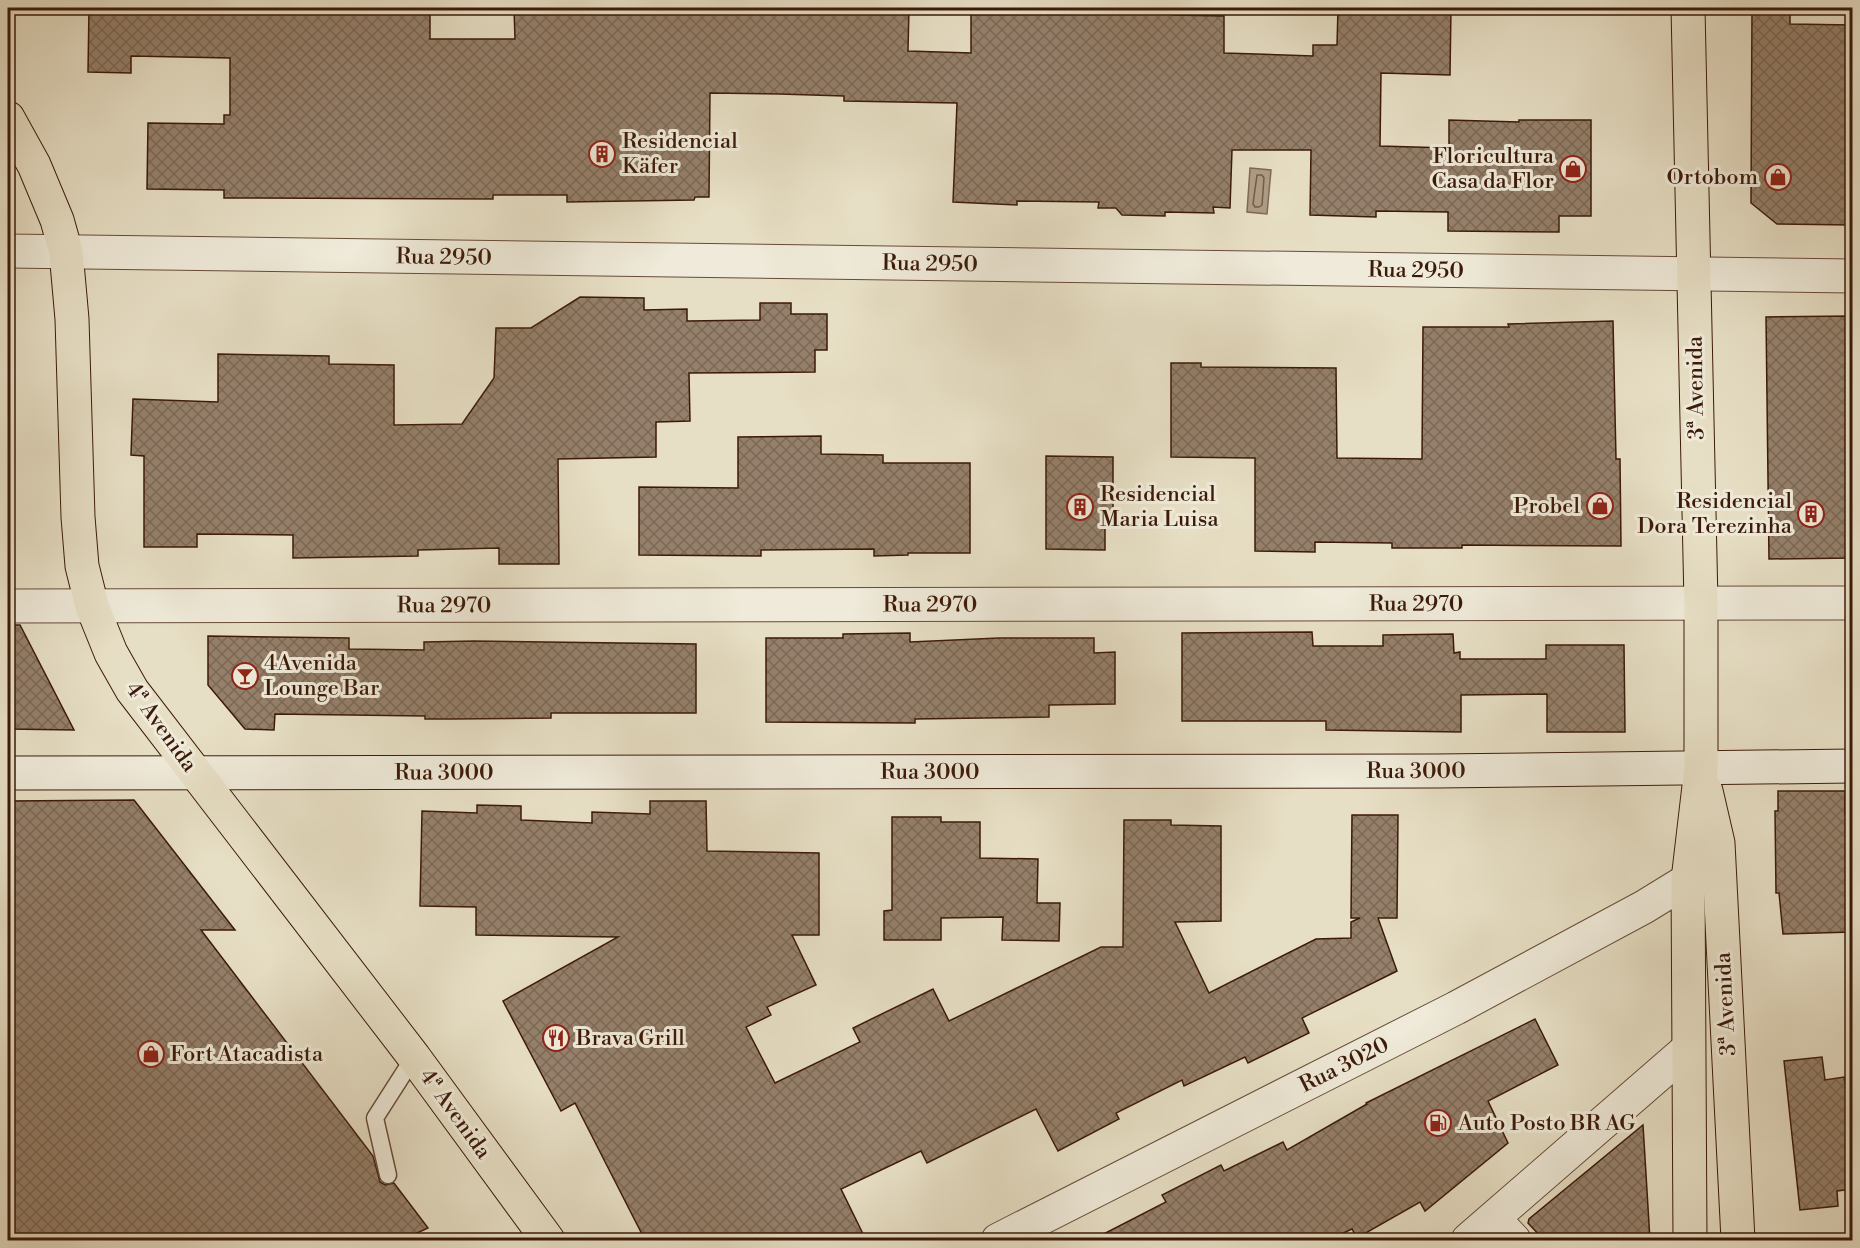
<svg xmlns="http://www.w3.org/2000/svg" width="1860" height="1248" font-family="'Libre Bodoni',serif">
  <defs>
    <pattern id="building-cross-hatch" width="8" height="8" patternUnits="userSpaceOnUse" patternTransform="scale(1.5)"><rect width="8" height="8" fill="#95806b"/><path d="M0 0l8 8M0 8l8-8" fill="none" stroke="#7b6856"/></pattern>
  </defs>
  <rect width="100%" height="100%" fill="#e7dfc5"/>
  <filter id="stains"><feTurbulence type="fractalNoise" baseFrequency=".00333" numOctaves="4"/><feColorMatrix values="0 0 0 0 .2 0 0 0 0 .09 0 0 0 0 .02 0 0 0 .5 -.17"/></filter>
  <radialGradient id="worn" r=".72"><stop offset=".6" stop-color="#630" stop-opacity="0"/><stop offset="1" stop-color="#630" stop-opacity=".3"/></radialGradient>
  <polygon fill="#ad9c85" stroke="#806853" stroke-width="1.5" points="1250,168 1271,170 1267,214 1247,212"/>
  <g fill="none" stroke-linecap="round" stroke-linejoin="round">
    <polygon stroke="#745b47" stroke-width="1.5" points="1257,175 1262,175 1264,178 1262,205 1259,207 1255,207 1253,204"/>
  </g>
  <g fill="url(#building-cross-hatch)" stroke="#3c1a09" stroke-width="1.5">
    <polygon points="89,8 430,8 430,39 515,39 514,8 909,8 908,51 971,53 971,9 1039,10 1039,8 1173,8 1173,15 1224,16 1224,53 1313,56 1313,45 1337,45 1338,8 1451,8 1450,75 1381,73 1380,146 1449,148 1449,120 1519,122 1519,120 1591,120 1591,216 1559,216 1559,232 1448,231 1448,212 1376,211 1376,217 1310,215 1311,150 1232,150 1230,208 1213,207 1214,213 1165,212 1165,216 1122,215 1116,208 1098,208 1099,202 1017,201 1017,205 953,202 957,103 844,101 844,96 779,94 710,93 709,197 695,197 694,200 567,202 567,195 493,195 493,199 224,198 224,190 147,189 148,123 224,124 224,115 230,115 230,58 131,56 131,73 88,72"/>
    <polygon points="1752,8 1790,8 1790,24 1852,25 1852,225 1777,224 1751,203"/>
    <polygon points="580,297 644,298 644,310 687,309 687,321 760,320 760,303 791,303 791,314 827,314 827,350 815,350 815,372 689,373 690,421 656,422 656,457 558,459 559,564 499,564 499,548 418,550 418,556 293,558 293,535 197,534 197,547 144,547 144,456 131,455 133,399 218,402 218,354 329,356 329,364 394,365 394,425 462,424 494,378 496,328 531,328"/>
    <polygon points="1852,316 1852,558 1769,559 1766,317"/>
    <polygon points="1613,321 1616,459 1620,459 1621,546 1462,545 1462,548 1392,548 1392,543 1315,542 1315,552 1255,551 1255,458 1171,457 1171,363 1201,363 1201,367 1336,368 1337,458 1422,459 1423,327 1509,327 1508,324"/>
    <polygon points="821,436 821,454 883,455 883,463 970,463 970,553 908,553 908,555 874,556 874,549 761,550 761,556 639,555 639,487 738,488 738,437"/>
    <polygon points="1046,456 1113,457 1113,519 1105,519 1105,550 1046,549"/>
    <polygon points="8,625 20,625 74,730 8,729"/>
    <polygon points="1312,632 1313,646 1383,646 1383,635 1453,634 1454,653 1460,652 1460,659 1546,659 1546,645 1624,645 1625,732 1547,732 1547,694 1461,695 1461,732 1326,730 1326,721 1182,721 1182,633"/>
    <polygon points="910,633 910,642 999,638 1094,638 1094,653 1115,652 1115,704 1049,705 1049,717 915,719 915,723 766,722 766,638 843,638 843,634"/>
    <polygon points="208,636 349,638 349,649 424,650 424,642 474,641 696,644 696,713 551,713 551,718 453,719 425,719 425,716 275,714 274,730 245,729 208,685"/>
    <polygon points="1778,791 1845,791 1845,815 1852,814 1852,932 1783,934 1779,893 1776,893 1775,811 1778,811"/>
    <polygon points="134,800 235,930 201,930 373,1156 380,1182 385,1185 394,1183 428,1228 402,1240 8,1240 8,801"/>
    <polygon points="650,801 706,801 707,851 819,853 819,935 792,935 816,985 767,1007 771,1015 746,1027 775,1083 860,1042 853,1028 933,989 949,1021 1101,947 1123,947 1124,820 1171,820 1171,825 1221,826 1221,921 1175,922 1209,993 1316,939 1351,938 1351,922 1360,918 1351,918 1352,815 1398,815 1397,918 1378,918 1397,971 1302,1018 1309,1033 1248,1063 1245,1057 1184,1086 1182,1080 1116,1113 1119,1119 1058,1151 1036,1109 927,1163 921,1151 841,1189 866,1240 645,1240 575,1103 561,1111 503,1001 618,937 476,935 476,907 420,906 422,811 477,813 477,805 521,806 521,820 592,823 592,812 650,814"/>
    <polygon points="892,817 941,817 941,822 980,822 980,858 1038,859 1037,903 1060,903 1059,941 1002,940 1003,917 941,918 941,940 884,940 884,911 892,910"/>
    <polygon points="1535,1019 1558,1065 1488,1101 1508,1143 1425,1211 1420,1202 1357,1238 1352,1229 1328,1240 1092,1240 1166,1202 1162,1195 1221,1165 1224,1171 1283,1142 1287,1150 1367,1104 1366,1103"/>
    <polygon points="1822,1057 1825,1080 1844,1077 1845,1083 1852,1082 1852,1189 1837,1191 1838,1206 1800,1210 1784,1061"/>
    <polygon points="1643,1125 1650,1240 1544,1240 1528,1223 1529,1219"/>
  </g>
  <g fill="none" stroke-linecap="round" stroke-linejoin="round">
    <defs>
      <polyline id="lane" points="388,1175 375,1118 414,1057"/>
      <g id="street">
        <path id="s1" d="M8 251 1852 276"/>
        <path id="s2" d="M8 606 1852 603"/>
        <polyline points="1494,1219 1514,1240"/>
        <path id="s3" d="M998 1240 1456 1008 1644 907 1688 880"/>
        <polyline points="1468,1240 1688,1049"/>
      </g>
      <g id="secondary">
        <path id="s4" d="M8 773 1437 771 1852 766"/>
      </g>
      <g id="primary">
        <polyline points="1688,8 1701,603 1701,769 1688,880 1690,1240"/>
        <polyline points="8,118 34,165 57,220 66,252 72,319 78,517 82,566 92,606 111,653 132,690 414,1057 548,1240"/>
        <polyline points="1706,791 1718,843 1738,1240"/>
      </g>
    </defs>
    <use href="#lane" stroke="#674b38" stroke-width="19"/>
    <use href="#street" stroke="#674b38" stroke-width="35"/>
    <use href="#secondary" stroke="#3c1a09" stroke-width="35"/>
    <use href="#primary" stroke="#3c1a09" stroke-width="35"/>
    <use href="#lane" stroke="#efead9" stroke-width="16"/>
    <use href="#street" stroke="#efead9" stroke-width="33"/>
    <use href="#secondary" stroke="#efead9" stroke-width="33"/>
    <use href="#primary" stroke="#e7dfc5" stroke-width="33"/>
  </g>
  <defs>
    <symbol id="building-ring" viewBox="-11 -11 22 22"><circle r="9.5" fill="#efead9" stroke="#8f2418" stroke-width="1.5"/><path d="M-4-6H4V6H1V3H-1V6H-4ZM-2.5-4.3h1.7v1.8h-1.7ZM.8-4.3h1.7v1.8H.8ZM-2.5-1h1.7V.8h-1.7ZM.8-1h1.7V.8H.8Z" fill="#8f2418"/></symbol>
    <symbol id="shop-ring" viewBox="-11 -11 22 22"><circle r="9.5" fill="#efead9" stroke="#8f2418" stroke-width="1.5"/><path d="M-5-2.5h2.3a2.7 3.5 0 0 1 5.4 0H5L5.5 6h-11ZM-1.5-2.5h3a1.5 2.3 0 0 0-3 0Z" fill="#8f2418"/></symbol>
    <symbol id="bar-ring" viewBox="-11 -11 22 22"><circle r="9.5" fill="#efead9" stroke="#8f2418" stroke-width="1.5"/><path d="M-6-5H6L.8 .8V4.5H3.5V6h-7V4.5H-.8V.8Z" fill="#8f2418"/></symbol>
    <symbol id="restaurant-ring" viewBox="-11 -11 22 22"><circle r="9.5" fill="#efead9" stroke="#8f2418" stroke-width="1.5"/><path d="M-5-6h1v4h1v-4h1v4h1v-4h1v5L-1.5 .5V6h-2V.5L-5-1ZM5-6V6H3V1.5H1.5Q1.5-4 5-6Z" fill="#8f2418"/></symbol>
    <symbol id="fuel-ring" viewBox="-11 -11 22 22"><circle r="9.5" fill="#efead9" stroke="#8f2418" stroke-width="1.5"/><path d="M-5.5-6h7V0h2V4h1.3V-2.5L3-4.5l.8-.8L6-3V5H2.5V1h-1V6h-7ZM-4.2-4.7v3.2H.2V-4.7Z" fill="#8f2418"/></symbol>
  </defs>
  <g fill-rule="evenodd">
    <use href="#building-ring" x="587" y="139" width="30" height="30"/>
    <use href="#shop-ring" x="1558" y="154" width="30" height="30"/>
    <use href="#shop-ring" x="1763" y="162" width="30" height="30"/>
    <use href="#shop-ring" x="1585" y="491" width="30" height="30"/>
    <use href="#building-ring" x="1065" y="492" width="30" height="30"/>
    <use href="#building-ring" x="1796" y="499" width="30" height="30"/>
    <use href="#bar-ring" x="230" y="661" width="30" height="30"/>
    <use href="#restaurant-ring" x="541" y="1023" width="30" height="30"/>
    <use href="#shop-ring" x="136" y="1039" width="30" height="30"/>
    <use href="#fuel-ring" x="1423" y="1108" width="30" height="30"/>
  </g>
  <g text-anchor="middle" dominant-baseline="central" stroke-width="6" stroke-linejoin="round" paint-order="stroke">
    <g font-size="22" fill="#3c1a09" stroke="#efead9" text-anchor="start">
      <text x="622" y="141">Residencial<tspan x="622" dy="25">Käfer</tspan></text>
      <text x="1554" y="156" text-anchor="end">Floricultura<tspan x="1554" dy="25">Casa da Flor</tspan></text>
      <text x="1758" y="177" text-anchor="end">Ortobom</text>
      <text x="1100" y="494">Residencial<tspan x="1100" dy="25">Maria Luisa</tspan></text>
      <text x="1792" y="501" text-anchor="end">Residencial<tspan x="1792" dy="25">Dora Terezinha</tspan></text>
      <text x="1580" y="506" text-anchor="end">Probel</text>
      <text x="264" y="663">4Avenida<tspan x="264" dy="25">Lounge Bar</tspan></text>
      <text x="576" y="1038">Brava Grill</text>
      <text x="170" y="1054">Fort Atacadista</text>
      <text x="1458" y="1123">Auto Posto BR AG</text>
    </g>
    <g font-size="22" fill="#3c1a09" stroke="#efead9">
      <text stroke="none"><textPath href="#s1" startOffset="436">Rua 2950</textPath></text>
      <text stroke="none"><textPath href="#s1" startOffset="922">Rua 2950</textPath></text>
      <text stroke="none"><textPath href="#s1" startOffset="1408">Rua 2950</textPath></text>
      <text transform="translate(1696 388) rotate(-91)">3ª Avenida</text>
      <text stroke="none"><textPath href="#s2" startOffset="1408">Rua 2970</textPath></text>
      <text stroke="none"><textPath href="#s2" startOffset="922">Rua 2970</textPath></text>
      <text stroke="none"><textPath href="#s2" startOffset="436">Rua 2970</textPath></text>
      <text transform="translate(161 727) rotate(54)">4ª Avenida</text>
      <text stroke="none"><textPath href="#s4" startOffset="1408">Rua 3000</textPath></text>
      <text stroke="none"><textPath href="#s4" startOffset="922">Rua 3000</textPath></text>
      <text stroke="none"><textPath href="#s4" startOffset="436">Rua 3000</textPath></text>
      <text transform="translate(1726 1004) rotate(-93)">3ª Avenida</text>
      <text stroke="none"><textPath href="#s3" startOffset="388">Rua 3020</textPath></text>
      <text transform="translate(455 1114) rotate(54)">4ª Avenida</text>
    </g>
  </g>
  <rect width="1860" height="1248" fill="none" stroke="#e7dfc5" stroke-width="30"/>
  <rect x="9" y="9" width="1842" height="1230" fill="none" stroke="#3c1a09" stroke-width="3"/>
  <rect x="15" y="15" width="1830" height="1218" fill="none" stroke="#3c1a09" stroke-width="1.5"/>
  <rect width="100%" height="100%" filter="url(#stains)"/>
  <rect width="100%" height="100%" fill="url(#worn)"/>
</svg>
